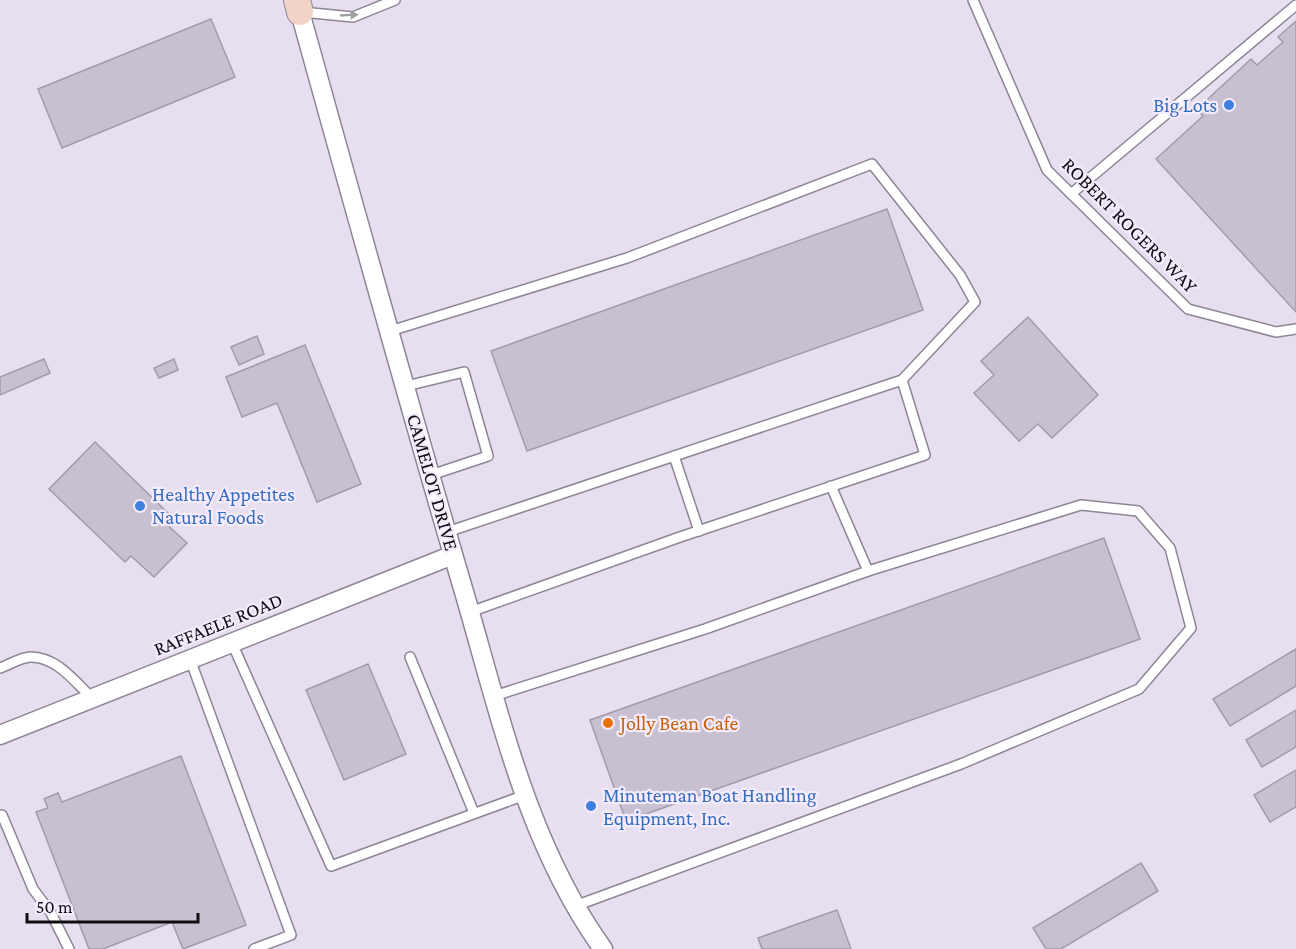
<svg xmlns="http://www.w3.org/2000/svg" width="1296" height="949" font-family="'Crimson Pro',serif">
  <rect width="100%" height="100%" fill="#e7def0"/>
  <g fill="#c8c0d1" stroke="#a39bab" stroke-width="1.5">
    <polygon points="211,19 235,77 62,148 38,89"/>
    <polygon points="1296,21 1296,312 1156,159 1203,116 1197,109 1251,59 1257,65 1283,42 1278,37"/>
    <polygon points="887,209 923,310 527,451 491,351"/>
    <polygon points="1028,317 1098,395 1052,438 1038,424 1019,441 974,393 994,375 981,361"/>
    <polygon points="257,336 264,354 239,365 231,347"/>
    <polygon points="305,345 361,484 317,502 277,403 242,417 226,377"/>
    <polygon points="44,359 50,373 0,395 0,377"/>
    <polygon points="174,359 178,370 159,378 154,368"/>
    <polygon points="95,442 170,515 164,522 187,543 154,577 131,556 125,562 49,489"/>
    <polygon points="1104,538 1140,639 626,821 590,720"/>
    <polygon points="1296,649 1296,686 1230,726 1213,699"/>
    <polygon points="368,664 406,754 344,780 306,690"/>
    <polygon points="1296,710 1296,747 1262,767 1246,740"/>
    <polygon points="181,756 246,925 183,949 172,922 103,949 89,949 36,812 48,808 44,799 58,793 62,802"/>
    <polygon points="1296,770 1296,807 1270,822 1254,795"/>
    <polygon points="1141,863 1158,891 1061,949 1046,949 1033,928"/>
    <polygon points="837,910 851,949 762,949 758,938"/>
  </g>
  <g fill="none" stroke-linecap="round" stroke-linejoin="round">
    <defs>
      <g id="lane">
        <polyline points="973,0 1047,170 1188,309 1276,332 1296,329"/>
        <polyline points="302,12 353,17 395,0"/>
        <polyline points="1071,194 1296,5"/>
        <polyline points="390,331 627,258 872,164 960,275 975,302 902,380"/>
        <polyline points="406,386 464,372 488,456 431,475"/>
        <polyline points="674,456 699,531"/>
        <polyline points="447,532 902,380 925,455 680,537 470,612"/>
        <polyline points="232,643 331,866 525,795"/>
        <polyline points="410,657 474,813"/>
        <polyline points="190,659 291,935 254,949"/>
        <path d="M0 668C9 665 21 657 31 657 57 657 75 682 92 698"/>
        <polyline points="494,696 705,629 868,571"/>
        <polyline points="2,815 33,889 51,913 69,949"/>
        <polyline points="575,906 961,764 1139,689 1191,628 1170,548 1138,511 1081,505 868,571 831,486"/>
      </g>
      <g id="street">
        <path d="M300 12C353 203 406 395 462 585 499 710 526 842 603 949"/>
        <polyline points="0,735 453,555"/>
      </g>
      <polyline id="secondary" points="297,0 300,12"/>
    </defs>
    <use href="#lane" stroke="#8d8595" stroke-width="12"/>
    <use href="#street" stroke="#8d8595" stroke-width="21"/>
    <use href="#secondary" stroke="#8d8595" stroke-width="28"/>
    <use href="#lane" stroke="#fff" stroke-width="9"/>
    <use href="#street" stroke="#fff" stroke-width="18"/>
    <use href="#secondary" stroke="#f2d4c6" stroke-width="26"/>
  </g>
  <defs><path id="oneway-solid" d="M-6-.8H1V-3.2L6.5 0L1 3.2V.8H-6Z" transform="scale(1.5)"/></defs>
  <use fill="#9f9ea0" href="#oneway-solid" transform="translate(349 15) rotate(-3)"/>
  <g fill="#3f7fe0" stroke="#f4ebfd" stroke-width="2">
    <circle cx="1229" cy="105" r="6"/>
    <circle cx="140" cy="506" r="6"/>
    <circle cx="591" cy="806" r="6"/>
  </g>
  <circle fill="#e8710a" stroke="#f4ebfd" stroke-width="2" cx="608" cy="723" r="6"/>
  <g text-anchor="middle" dominant-baseline="central" stroke-width="4.5" stroke-linejoin="round" paint-order="stroke">
    <g font-size="20" fill="#366cbe" stroke="#f4ebfd" text-anchor="start">
      <text x="1217" y="105" text-anchor="end">Big Lots</text>
      <text x="152" y="494">Healthy Appetites<tspan x="152" dy="23">Natural Foods</tspan></text>
      <text x="603" y="795">Minuteman Boat Handling<tspan x="603" dy="23">Equipment, Inc.</tspan></text>
    </g>
    <g font-size="20" fill="#0f0c12" stroke="#f4ebfd">
      <text transform="translate(1130 225) rotate(45)">ROBERT ROGERS WAY</text>
      <text transform="translate(433 482) rotate(74)">CAMELOT DRIVE</text>
      <text transform="translate(218 624) rotate(-22)">RAFFAELE ROAD</text>
    </g>
    <g font-size="20" fill="#c56008" stroke="#f4ebfd" text-anchor="start">
      <text x="620" y="723">Jolly Bean Cafe</text>
    </g>
  </g>
  <path d="M27 913v9h171v-9" fill="none" stroke="#0f0c12" stroke-width="3"/>
  <text x="36" y="913" font-size="18" fill="#0f0c12" stroke="#f4ebfd" stroke-width="4.5" paint-order="stroke">50 m</text>
</svg>
